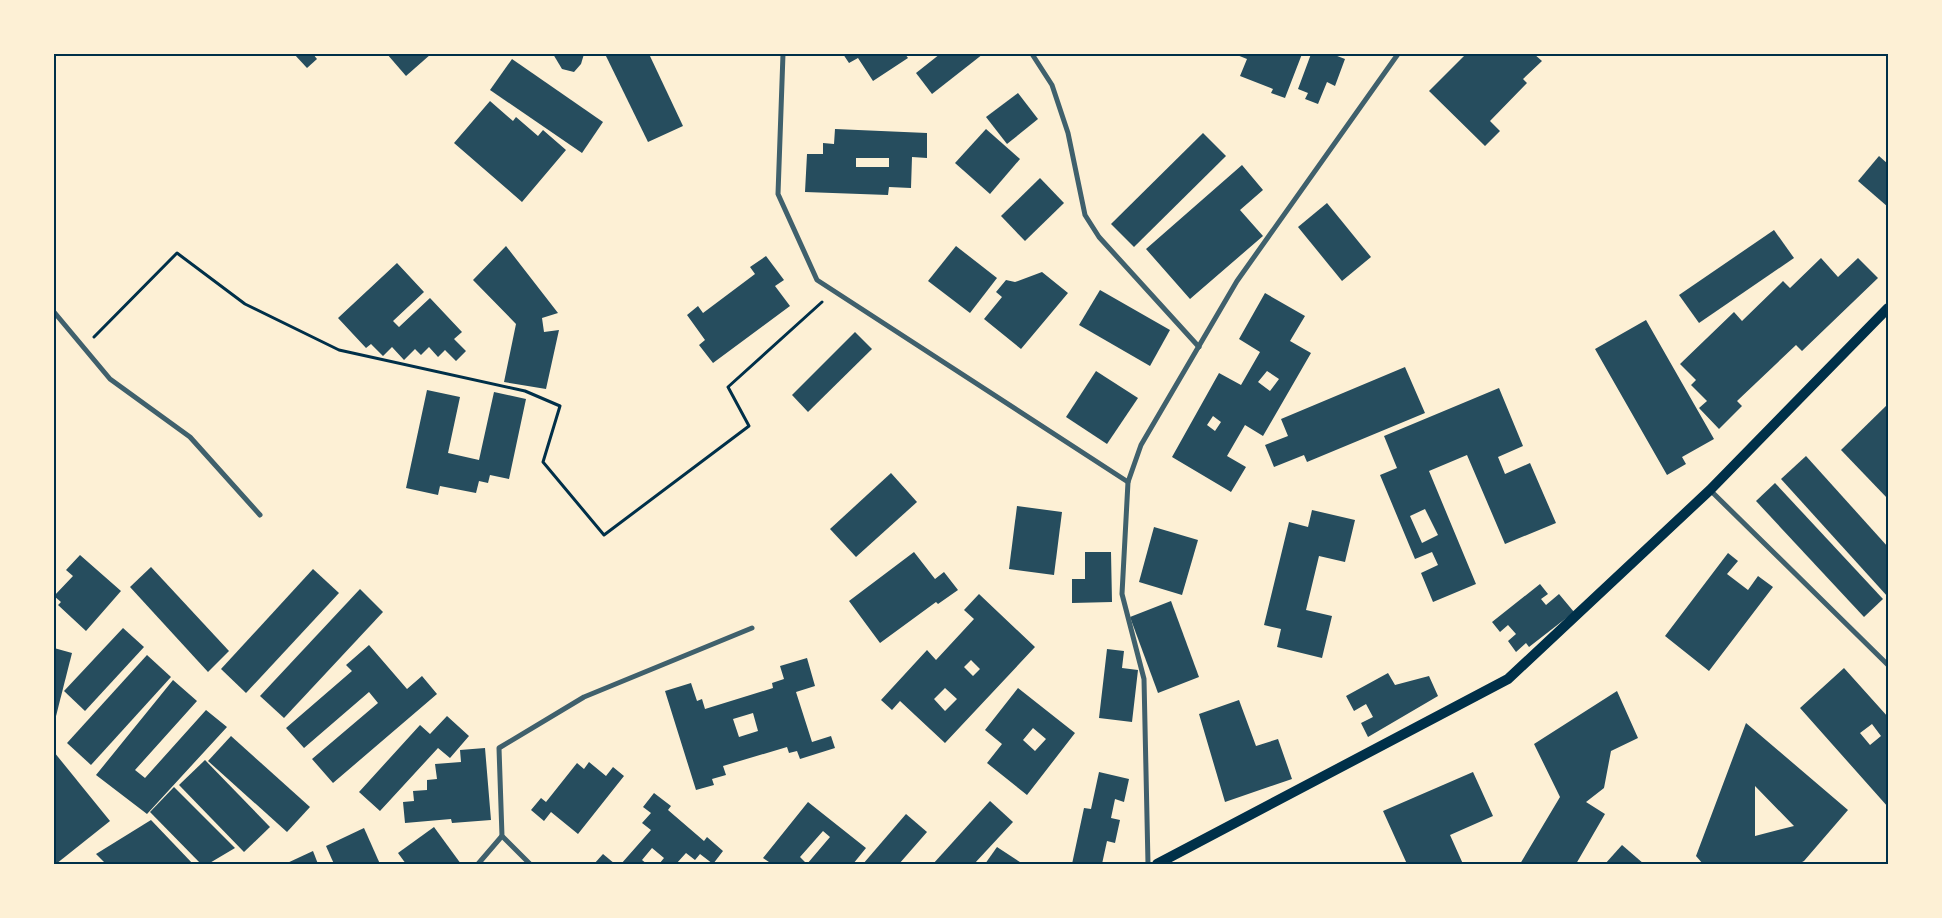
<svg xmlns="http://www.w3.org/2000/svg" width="1942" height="918" font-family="Arial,sans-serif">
  <rect width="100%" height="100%" fill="#fdf0d5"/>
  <g fill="#264d5e" fill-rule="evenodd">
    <polygon points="294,54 313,54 317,59 307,68"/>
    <polygon points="387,54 431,54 406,76"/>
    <polygon points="553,54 584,54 581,64 574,72 562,69"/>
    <polygon points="605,54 649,54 683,126 648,142"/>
    <polygon points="843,54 905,54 908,58 873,81 858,58 849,63"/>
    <polygon points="940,54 983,54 932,94 916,73"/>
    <polygon points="1238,54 1302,54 1285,98 1271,93 1273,89 1240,76 1247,59 1237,55"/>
    <polygon points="1311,54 1332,54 1345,59 1335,86 1327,82 1318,104 1305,99 1308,93 1298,89"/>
    <polygon points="1466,54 1534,54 1542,61 1523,79 1527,83 1490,121 1500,131 1485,146 1429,91"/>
    <polygon points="512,59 603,122 582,153 490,90"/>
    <polygon points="1018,93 1038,119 1007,144 986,117"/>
    <polygon points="490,101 513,121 516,117 538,136 543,130 566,150 522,202 454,143"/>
    <path d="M835 129 927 133V158L912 157 911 188 889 187 888 195 805 192 807 154H823V143L834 144ZM856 158H889V167H856Z"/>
    <polygon points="986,129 1020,159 990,194 955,163"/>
    <polygon points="1203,133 1226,156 1134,247 1111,224"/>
    <polygon points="1879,156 1888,164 1888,207 1858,181"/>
    <polygon points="1242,165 1263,190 1240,210 1263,236 1190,299 1146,249"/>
    <polygon points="1040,178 1064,203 1025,241 1001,216"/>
    <polygon points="1327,203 1371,257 1342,281 1298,227"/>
    <polygon points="1774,230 1794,258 1699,323 1679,295"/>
    <polygon points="506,246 558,313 542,318 544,332 559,330 546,389 504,382 516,324 473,280"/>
    <polygon points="956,246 997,278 970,313 928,281"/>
    <polygon points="766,256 784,280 775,286 790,306 713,363 699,345 705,340 687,315 698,306 703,313 755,274 750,267"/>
    <polygon points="1821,258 1838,277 1858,258 1878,278 1802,351 1796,345 1737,401 1742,406 1719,429 1699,408 1707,401 1691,385 1696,380 1680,364 1734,312 1742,321 1783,281 1790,288"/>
    <polygon points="397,263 424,292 393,321 399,327 430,298 462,332 454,339 466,351 456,361 445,350 438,357 429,347 421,355 415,349 404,360 392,347 383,356 371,344 366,348 338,318"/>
    <polygon points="1042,272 1068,293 1021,349 984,319 1002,297 996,292 1006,280 1015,282"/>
    <polygon points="1100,290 1170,330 1150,366 1079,325"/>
    <path d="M1265 293 1305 316 1290 341 1311 353 1263 436 1245 425 1227 456 1246 467 1231 492 1172 457 1219 373 1241 385 1260 352 1239 339ZM1267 371 1279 379 1270 391 1258 382ZM1213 416 1221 422 1215 431 1207 425Z"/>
    <polygon points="1646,320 1714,439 1682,457 1686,464 1667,475 1595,349"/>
    <polygon points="855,332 872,349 808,412 792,395"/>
    <polygon points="1405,367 1425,413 1307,462 1304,455 1274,467 1265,445 1288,436 1281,419"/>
    <polygon points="1096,371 1138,398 1107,444 1066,417"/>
    <path d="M1499 388 1523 446 1498 457 1505 474 1530 463 1556 523 1505 544 1467 455 1429 471 1476 584 1433 602 1421 573 1438 565 1432 552 1415 559 1380 475 1397 468 1384 436ZM1425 509 1438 535 1422 543 1410 516Z"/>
    <polygon points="427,390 460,397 448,453 479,460 494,392 526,399 509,479 490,475 488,483 479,481 476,493 440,486 438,495 406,488"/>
    <polygon points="1888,404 1888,499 1841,450"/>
    <polygon points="1806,456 1888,547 1888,597 1781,479"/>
    <polygon points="891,473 917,502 856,557 830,529"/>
    <polygon points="1775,483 1883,599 1864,617 1756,501"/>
    <polygon points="1017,506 1062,512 1054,575 1009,569"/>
    <polygon points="1312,510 1355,520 1345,562 1319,556 1306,610 1332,616 1322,658 1277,647 1281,629 1264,625 1289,522 1308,527"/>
    <polygon points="1154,527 1198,540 1182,595 1139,582"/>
    <polygon points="914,552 935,579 944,572 958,590 938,604 936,602 880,643 849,601"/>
    <polygon points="1085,552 1111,552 1112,602 1072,603 1072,579 1085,579"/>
    <polygon points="1728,553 1738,561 1727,574 1748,590 1758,576 1773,587 1709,671 1665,636"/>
    <polygon points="80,555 121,591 86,631 58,605 61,602 54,596 73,576 66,570"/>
    <polygon points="151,567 229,651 208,672 130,587"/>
    <polygon points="313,569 339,593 246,693 221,669"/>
    <polygon points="1540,584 1548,594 1541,599 1546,605 1559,594 1574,612 1529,647 1526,643 1516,652 1508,641 1516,634 1508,625 1500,632 1492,622"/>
    <polygon points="360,589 383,612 284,718 260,696"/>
    <path d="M979 594 1035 647 945 743 900 701 892 710 881 700 927 650 936 660 974 619 964 610ZM971 660 980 669 973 676 964 667ZM945 688 957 699 945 711 934 699Z"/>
    <polygon points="1171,601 1199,677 1158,693 1130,617"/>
    <polygon points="123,628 144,647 85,711 64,691"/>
    <polygon points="369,645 407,689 422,676 437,694 333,783 312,759 378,703 369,692 304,748 286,728 352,671 346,665"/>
    <polygon points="54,648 72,653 54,724"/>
    <polygon points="1107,649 1124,651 1122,668 1138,670 1132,722 1099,718"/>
    <polygon points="147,655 171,677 91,765 67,743"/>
    <path d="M807 658 815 686 796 692 812 742 831 736 835 748 800 759 797 751 789 753 787 747 723 766 726 775 712 779 714 785 696 790 665 691 691 683 697 701 702 699 705 709 773 688 772 683 784 679 780 666ZM753 713 758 731 739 737 733 719Z"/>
    <path d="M1844 668 1888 717V807L1800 708ZM1872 724 1881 736 1870 745 1860 733Z"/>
    <polygon points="1388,673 1395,685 1429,676 1438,696 1368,737 1361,723 1373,717 1366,704 1354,711 1346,696"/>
    <polygon points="173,680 197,701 135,770 145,778 206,710 227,727 147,814 96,775"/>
    <path d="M1018 688 1075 733 1027 795 987 763 1002 744 985 730ZM1033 728 1046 739 1035 751 1023 740Z"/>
    <polygon points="1617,691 1638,738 1611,751 1604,788 1586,802 1605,814 1576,864 1520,864 1560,797 1534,744"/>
    <polygon points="1239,700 1256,746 1278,739 1292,779 1225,802 1199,714"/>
    <polygon points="447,716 469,736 450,758 438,748 380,811 359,792 420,725 430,734"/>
    <path d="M1746 723 1848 810 1804 861 1798 864H1703L1696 856ZM1755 786 1794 826 1755 836Z"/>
    <polygon points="231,736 310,807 287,832 208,761"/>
    <polygon points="485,748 491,820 452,823 451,819 405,823 403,802 414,801 413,791 427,790 427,780 437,779 435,764 461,762 460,750"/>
    <polygon points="54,752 110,821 56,864 54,864"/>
    <polygon points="205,760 270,827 244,852 179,785"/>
    <polygon points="589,762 606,776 613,767 624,776 578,834 551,812 544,821 531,810 541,798 546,802 577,763 584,769"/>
    <polygon points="1099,772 1129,779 1124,802 1115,799 1111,818 1120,820 1115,843 1107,841 1102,864 1072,864 1084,808 1091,809"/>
    <polygon points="1473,772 1493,816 1450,835 1463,864 1407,864 1383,811"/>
    <polygon points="174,787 235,848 208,864 201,864 150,812"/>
    <polygon points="654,793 671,806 668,810 704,841 707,837 723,851 713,864 700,854 695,860 686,853 676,864 659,864 664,858 652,848 642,860 647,864 621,864 651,830 642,823 651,813 643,807"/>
    <polygon points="990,801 1013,822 974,864 933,864"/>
    <path d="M808 802 866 848 853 864H772L763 858ZM823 831 830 837 807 864 800 857Z"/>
    <polygon points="906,814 927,832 899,864 863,864"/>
    <polygon points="151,820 193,864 106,864 96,854"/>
    <polygon points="434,827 461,864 406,864 398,853"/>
    <polygon points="364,828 380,864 334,864 326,846"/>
    <polygon points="1622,845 1644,864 1605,864"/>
    <polygon points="997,847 1023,864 985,864"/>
    <polygon points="313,851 318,864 285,864"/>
    <polygon points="603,854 615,864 594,864"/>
  </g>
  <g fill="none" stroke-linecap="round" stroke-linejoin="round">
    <polyline stroke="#003049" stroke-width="3" points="94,337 177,253 245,304 339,350 525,391 560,406 543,462 604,535 749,426 728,387 822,302"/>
    <g stroke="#3f606c" stroke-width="5">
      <polyline points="783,54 778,194 817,280 1128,482"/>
      <polyline points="1032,54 1052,85 1068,133 1085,215 1099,237 1199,347"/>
      <polyline points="54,312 110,379 190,437 260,515"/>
      <polyline points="1710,490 1888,665"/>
      <polyline points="478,864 502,836"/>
      <polyline points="530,864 502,836 499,748 584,697 752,628"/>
      <polyline points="1148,864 1144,679 1122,594 1128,482 1141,445 1237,281 1398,54"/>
    </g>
    <polyline stroke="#003049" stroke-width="10" points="1157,864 1508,679 1710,490 1888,308"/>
  </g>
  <rect width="1942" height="918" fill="none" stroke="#fdf0d5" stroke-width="110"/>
  <rect x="55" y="55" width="1832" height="808" fill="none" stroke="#003049" stroke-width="2"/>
</svg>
